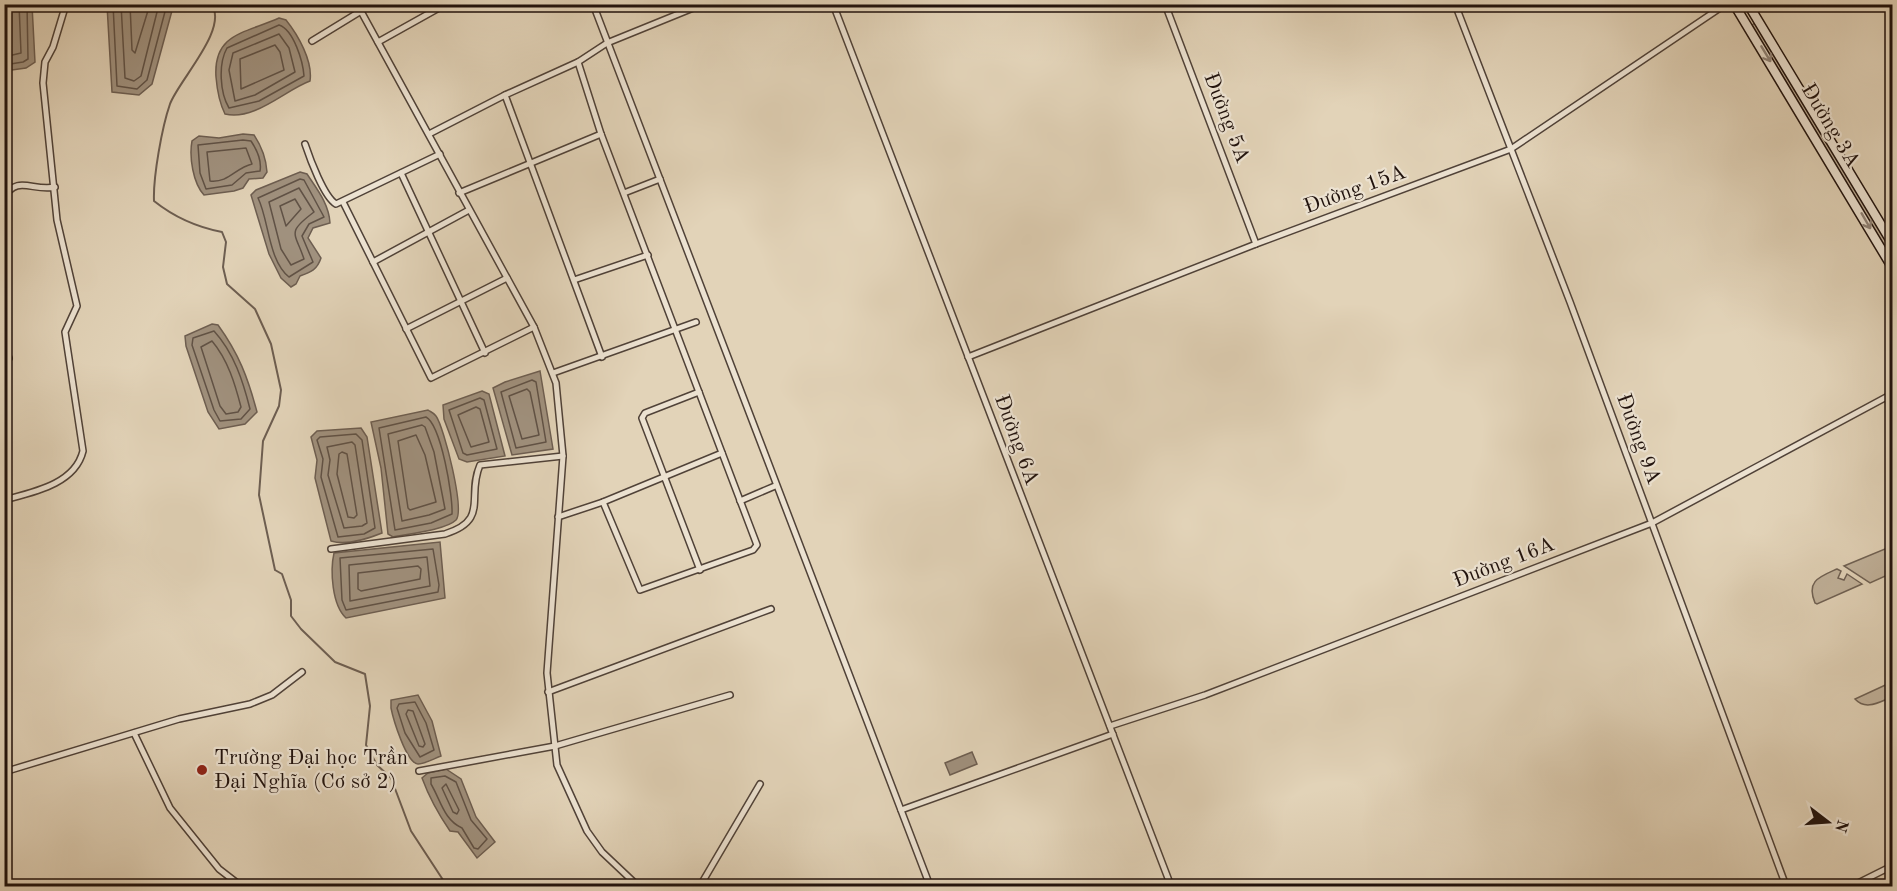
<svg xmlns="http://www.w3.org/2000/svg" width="1897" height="891" font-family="'Old Standard TT',serif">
  <rect width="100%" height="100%" fill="#e2d3b8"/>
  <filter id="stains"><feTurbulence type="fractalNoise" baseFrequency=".00333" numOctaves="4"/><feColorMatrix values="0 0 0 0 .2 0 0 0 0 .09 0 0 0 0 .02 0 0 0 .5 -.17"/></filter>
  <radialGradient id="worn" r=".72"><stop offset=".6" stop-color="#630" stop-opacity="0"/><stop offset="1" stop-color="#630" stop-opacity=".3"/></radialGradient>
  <g fill="#c1b29b" stroke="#706254" stroke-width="1.5">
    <polygon points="1755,23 1892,251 1892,259 1752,25"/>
    <polygon points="1892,546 1892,573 1870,583 1844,566"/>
    <path d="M1837 569 1841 571 1838 578 1844 580 1847 574 1862 584 1817 604 1815 603C1806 581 1819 577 1837 569Z"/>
    <path d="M1892 682V697C1879 702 1866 711 1855 699Z"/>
  </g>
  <g fill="#a0917e" stroke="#6d5e51" stroke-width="1.5">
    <polygon points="4,5 32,5 35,62 26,68 5,71"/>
    <polygon points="170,5 173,7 152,84 139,95 112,92 107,5"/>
    <path d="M279 18 286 20C298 35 313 61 310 81 285 90 255 121 225 114 219 102 217 89 216 77 213 33 246 33 279 18Z"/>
    <path d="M243 134 254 135C262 147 266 158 267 172L263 178 249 179 243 188 234 191 204 195C193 183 189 157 192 141L199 136 219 138Z"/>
    <path d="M300 172 307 174C317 189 329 204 330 223L313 228 308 238 321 258C317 270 311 272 300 276L296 284 291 287 281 278 269 254 251 195 256 190Z"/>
    <path d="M212 324 218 325C239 354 248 378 257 412L245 424 219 429 208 412 186 346 185 336Z"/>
    <polygon points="540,371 553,449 512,455 493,388 505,382"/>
    <polygon points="482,391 489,394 505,456 467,462 459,459 444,419 443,405"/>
    <path d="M428 410C431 412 434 413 436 416 444 427 465 510 456 520 446 530 407 534 393 537L388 534 381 468 371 422Z"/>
    <path d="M361 428 367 437 382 533C367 539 347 546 331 541L315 478 317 460 311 437 317 431Z"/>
    <path d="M440 542 445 598 346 618C332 605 330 571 334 553Z"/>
    <path d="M418 695 432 721 441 756C435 758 425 764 418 764 406 763 393 718 391 708V700Z"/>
    <polygon points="972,752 977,764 950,775 945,763"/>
    <path d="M446 769 461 779 476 817 495 842 477 858 458 832 450 831C439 815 429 797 422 778L428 773Z"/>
  </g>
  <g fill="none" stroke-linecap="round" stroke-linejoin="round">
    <g stroke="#605246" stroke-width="1.5">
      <polyline points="113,4 117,86 137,89 147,80 167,4"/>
      <polyline points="121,4 125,78 134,81 141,76 159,4"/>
      <polyline points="130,4 132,50 135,53 150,4"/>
      <path d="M279 25C294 30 303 62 304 76L259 101 229 108C220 93 218 64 227 48Z"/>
      <polygon points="279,34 289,48 295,72 255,95 235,101 229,70 233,53"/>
      <polygon points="275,45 280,52 284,70 241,89 240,59"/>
      <polyline points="4,57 21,53 19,4"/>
      <polyline points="4,65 23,62 28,59 27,4"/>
      <path d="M243 140 251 141C257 150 262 160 260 171L246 173 232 185 206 189 200 173 198 145Z"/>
      <path d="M246 148 252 164C235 168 229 183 210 181L207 152Z"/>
      <path d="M300 179 304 180 324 217 309 224 302 236 313 262 289 277C268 260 269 220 258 198Z"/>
      <path d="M299 188 314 212C286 233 295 232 304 259L291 265 281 249 269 202Z"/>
      <polygon points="295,199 301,209 286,226 280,206"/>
      <path d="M214 331C234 353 243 381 250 409L241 419 220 421 214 410 192 345 193 338Z"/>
      <path d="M212 341C228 360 235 384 241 407L238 412 226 414 220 406 201 347Z"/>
      <polygon points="532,380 536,382 546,442 516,448 501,392"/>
      <polygon points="527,389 530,392 539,435 522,439 509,396"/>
      <polygon points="480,398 484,400 497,449 467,455 463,453 449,410"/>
      <polygon points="476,407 480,409 489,442 471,447 458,415"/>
      <path d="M426 417C441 425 453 496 452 514L431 523 395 530 379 428Z"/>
      <polygon points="422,425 425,427 434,452 445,509 429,515 402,521 388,434"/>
      <polygon points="356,434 362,440 375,528 364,534 338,537 321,477 323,459 317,440 320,437"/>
      <polygon points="416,435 425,455 436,502 410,510 408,508 398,441"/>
      <polygon points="352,442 355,445 367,523 362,526 344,528 328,475 330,460 327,447"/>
      <polygon points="342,452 347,454 357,515 354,518 348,517 337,474 339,454"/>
      <polygon points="433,549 439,585 438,592 346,610 342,600 340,558"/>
      <polygon points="427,557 430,586 350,601 349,565"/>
      <polygon points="418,566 421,569 420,579 361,591 358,589 358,573"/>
      <polygon points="415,702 426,723 434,750 420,757 405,733 397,708 399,704"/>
      <polygon points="408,710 413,711 425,744 423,747 419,746 406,714"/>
      <path d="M445 776 456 782 471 820 487 839 478 849 474 848 462 828C444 820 441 801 431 784V778Z"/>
      <polygon points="446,784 459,810 457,814 453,812 442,788"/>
    </g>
    <path stroke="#6d5e51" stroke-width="2" d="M211 4C230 28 178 81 170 104 162 127 153 177 154 201 174 217 196 227 222 232L226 242 223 267 227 284 255 309 271 344 281 390 279 406 263 441 259 495 275 570 282 574 291 600V616L301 629 335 662 365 674 370 706 366 745 377 765 391 778 411 831 447 886"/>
    <defs>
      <g id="street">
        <polyline points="357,4 534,327 556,383 563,456 547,673 557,765 587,831 602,852 638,886"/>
        <polyline points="593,4 930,886"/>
        <polyline points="833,4 1171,886"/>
        <polyline points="1165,4 1256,244"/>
        <polyline points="1455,4 1570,302 1786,886"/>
        <polyline points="312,41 361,11"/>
        <polyline points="378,42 446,4"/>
        <polyline points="505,95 578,62"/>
        <polyline points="429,134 505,95 602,357"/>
        <path d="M305 144C310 159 324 197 336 204L440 154"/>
        <polyline points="401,173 485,353"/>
        <polyline points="459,193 601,134"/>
        <polyline points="624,193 660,179"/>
        <path d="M4 198C17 174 33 192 55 187"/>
        <polyline points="343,202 431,378 534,327"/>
        <polyline points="373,262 469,210"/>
        <polyline points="574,280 648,255"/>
        <polyline points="406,329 507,278"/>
        <polyline points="968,357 1256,244 1511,149 1726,4"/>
        <polyline points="4,359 9,358"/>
        <polyline points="553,373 696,322"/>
        <polyline points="699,392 645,413 642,418 700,570"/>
        <path d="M4 500C34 492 75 484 83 451L65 332 77 306 57 220 43 83 45 62 53 47 66 4"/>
        <polyline points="740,501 775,486"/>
        <polyline points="603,502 640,590 753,550 757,545 601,134 578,62 607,43 703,4"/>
        <polyline points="558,517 603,502 722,453"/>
        <path d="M331 549 445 534C490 520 466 497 480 465L563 456"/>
        <polyline points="548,692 771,609"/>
        <polyline points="1110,726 1205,695 1652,523 1892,394"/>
        <polyline points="134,733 170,808 219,869 241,886"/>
        <polyline points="419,771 555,746 730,695"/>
        <polyline points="4,772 179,719 250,704 272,695 302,672"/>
        <polyline points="901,810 1113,734"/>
        <polyline points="700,886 760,784"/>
        <polyline points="1852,886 1892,866"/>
      </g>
      <g id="secondary">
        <polyline points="1734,4 1892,267"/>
        <polyline points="1748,4 1892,243"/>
      </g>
    </defs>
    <use href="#street" stroke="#504238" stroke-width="8"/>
    <use href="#secondary" stroke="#20120d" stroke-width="11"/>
    <use href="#street" stroke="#ece2d1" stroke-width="5"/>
    <use href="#secondary" stroke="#ece2d1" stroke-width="8"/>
  </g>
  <defs><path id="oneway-shaft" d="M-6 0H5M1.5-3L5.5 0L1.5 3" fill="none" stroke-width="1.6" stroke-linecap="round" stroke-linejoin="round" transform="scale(1.5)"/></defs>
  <g stroke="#908479">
    <use href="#oneway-shaft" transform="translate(1766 54) rotate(59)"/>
    <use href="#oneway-shaft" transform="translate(1866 221) rotate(60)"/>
  </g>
  <circle fill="#8f2418" stroke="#ece2d1" stroke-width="2" cx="202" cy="770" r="6"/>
  <g text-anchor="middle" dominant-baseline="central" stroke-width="4.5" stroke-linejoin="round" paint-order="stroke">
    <g font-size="21" fill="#20120d" stroke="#ece2d1">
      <text transform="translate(1226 118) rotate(69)">Đường 5A</text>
      <text transform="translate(1830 126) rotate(59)">Đường 3A</text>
      <text transform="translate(1355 190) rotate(-20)">Đường 15A</text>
      <text transform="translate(1638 439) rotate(70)">Đường 9A</text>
      <text transform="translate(1016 440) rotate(70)">Đường 6A</text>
      <text transform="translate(1504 563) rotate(-21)">Đường 16A</text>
    </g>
    <g font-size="21" fill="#20120d" stroke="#ece2d1" text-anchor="start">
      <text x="214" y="758">Trường Đại học Trần<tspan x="214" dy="24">Đại Nghĩa (Cơ sở 2)</tspan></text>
    </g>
  </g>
  <rect width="1897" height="891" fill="none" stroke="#e2d3b8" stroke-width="24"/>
  <rect x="6" y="6" width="1885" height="879" fill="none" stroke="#20120d" stroke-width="3"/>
  <rect x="12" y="12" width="1873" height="867" fill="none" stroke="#20120d" stroke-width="1.5"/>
  <g transform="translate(1828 822) rotate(107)" stroke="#ece2d1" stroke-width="4.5" paint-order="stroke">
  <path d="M0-4.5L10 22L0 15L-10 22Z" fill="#20120d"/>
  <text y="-9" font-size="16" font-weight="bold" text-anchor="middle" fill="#20120d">N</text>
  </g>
  <rect width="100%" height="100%" filter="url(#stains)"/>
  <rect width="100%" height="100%" fill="url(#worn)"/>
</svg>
